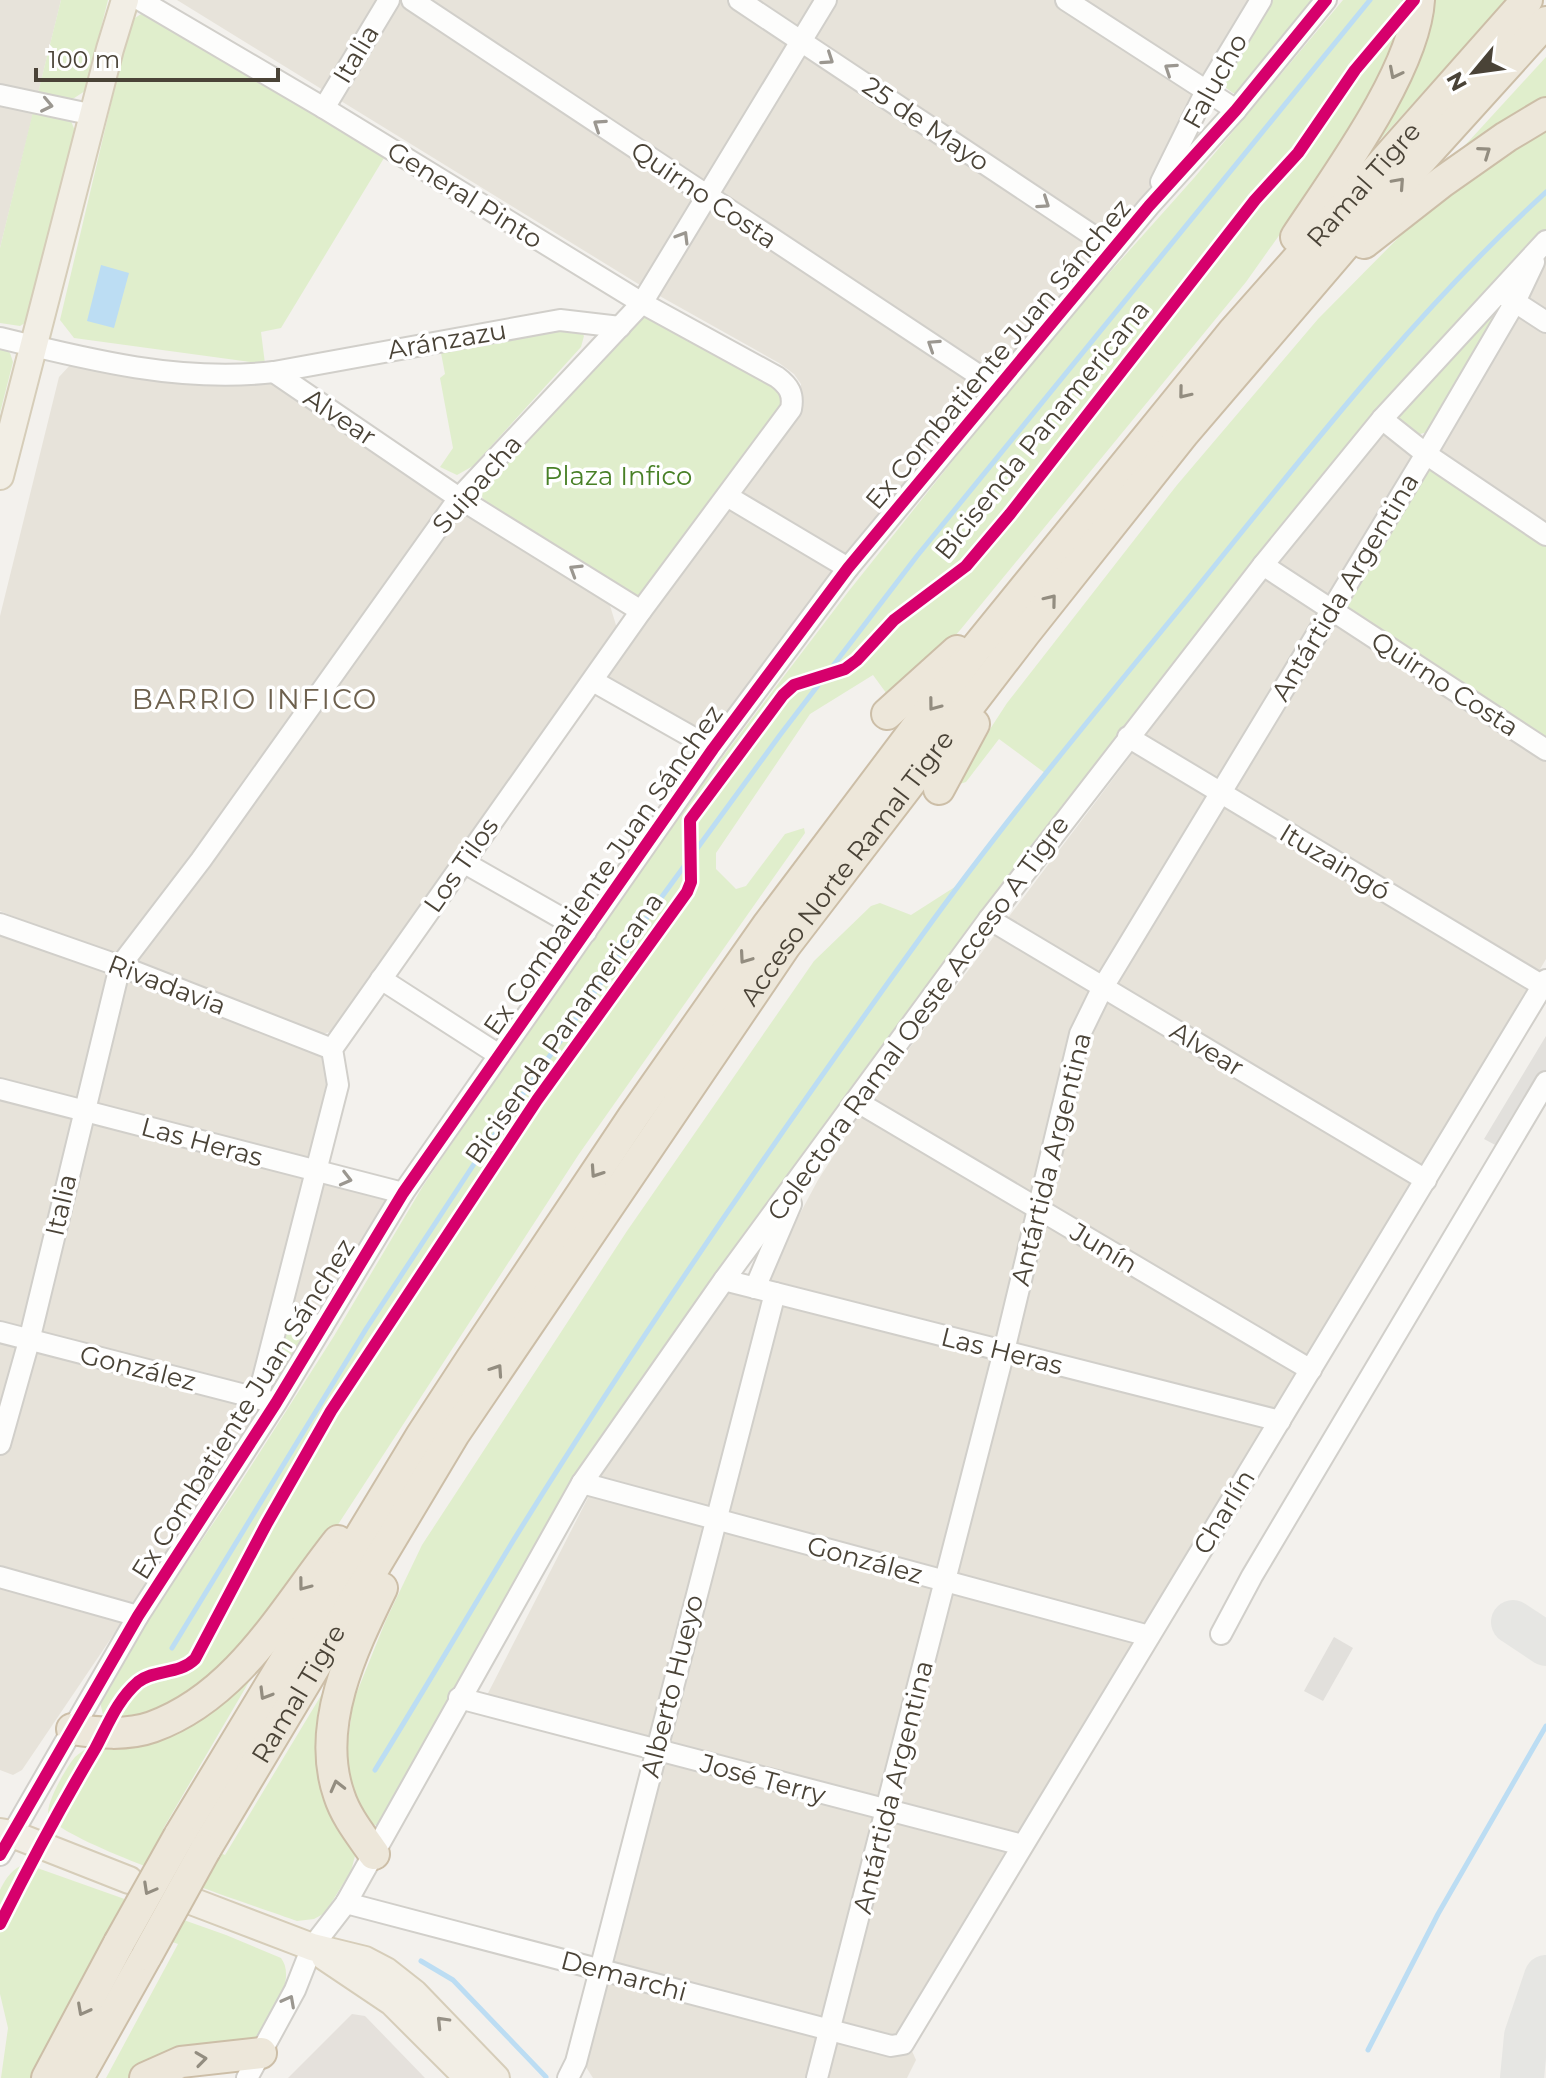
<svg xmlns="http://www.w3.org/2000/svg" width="1546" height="2078" font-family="Montserrat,sans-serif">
  <rect width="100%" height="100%" fill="#f3f1ed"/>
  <g fill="#e7e3da">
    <polygon points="0,0 61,0 0,248"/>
    <polygon points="177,0 1253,0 1205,79 1143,200 723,723 714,729 702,730 606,676 730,508 801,402 801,384 794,374 779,363 640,285"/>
    <polygon points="1546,248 1546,959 1422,1171 903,2031 916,2060 907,2078 593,2078 582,2061 664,1748 485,1699 595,1484 728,1285 758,1292 818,1180 862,1111 1382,423 1426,459"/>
    <polygon points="72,363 234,385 273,379 608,599 619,635 341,1029 315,1036 0,911 0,616 59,377"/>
    <polygon points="0,932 325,1054 332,1088 311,1165 402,1186 276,1394 22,1770 13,1775 0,1770"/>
  </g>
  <polygon fill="#e5e1dc" points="352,2014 365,2016 425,2078 288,2078"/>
  <g fill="#e0eecc">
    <polygon points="61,0 108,0 85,91 68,102 37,97"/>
    <polygon points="1273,0 1317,0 1239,93 1233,93 1226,88 1226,80"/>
    <polygon points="1343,0 1413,0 1363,117 1246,282 961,629 916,680 892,701 873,675 810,714 716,853 716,869 736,889 746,886 785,834 804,828 805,833 579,1154 326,1543 220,1674 147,1718 104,1719 100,1702 105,1684 239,1485 334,1336 423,1186 554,992 702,784 848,592 1045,345 1194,178"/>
    <polygon points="1426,0 1507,0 1366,155"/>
    <polygon points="141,14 153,16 384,158 281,328 261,332 265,364 74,338 60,320 128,32 135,18"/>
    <polygon points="1546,57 1546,107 1447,165"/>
    <polygon points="33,112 67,117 71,121 75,131 28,321 20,326 0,323 0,248"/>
    <polygon points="1546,126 1546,232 1403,381 979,915 672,1342 380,1826 365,1823 352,1805 346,1757 353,1702 386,1620 422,1545 627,1231 814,961 871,906 880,903 911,915 961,883 1045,773 999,739 966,782 953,786 1007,703 1177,485 1318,319 1409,227 1481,165"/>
    <path d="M1491 313 1495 317 1494 320 1427 432 1417 435C1408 429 1399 424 1399 412Z"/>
    <polygon points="641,316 648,317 776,386 782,396 779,411 639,601 485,504 480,491"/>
    <polygon points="571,329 581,330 584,336 581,347 473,466 457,475 440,467 453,448 440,378 445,374 441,353"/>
    <polygon points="0,346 10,353 13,362 0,413"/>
    <polygon points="1429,465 1546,545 1546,740 1342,606"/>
    <polygon points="288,1317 311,1327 274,1384 272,1382"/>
    <path d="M355 1639 331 1722 355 1840V1856L351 1871 325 1913 314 1919 297 1921C256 1906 66 1844 49 1817 43 1807 67 1766 75 1757 79 1753 85 1750 90 1746L264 1656 163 1829 225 1855Z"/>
    <path d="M26 1864 226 1935 281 1958C298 1980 268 2022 254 2042L143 2078H106L178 1944 115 1921 30 2078H1L8 2028 0 1994V1890C6 1878 13 1867 26 1864Z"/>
  </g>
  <g fill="#e2e0dc">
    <polygon points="1546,1036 1546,1102 1541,1099 1512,1154 1484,1139"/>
    <polygon points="1334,1637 1353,1648 1323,1701 1304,1691"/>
  </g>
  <polygon fill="#bcddf3" points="101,265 129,273 114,328 87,321"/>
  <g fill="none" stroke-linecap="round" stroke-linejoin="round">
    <g stroke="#bcddf3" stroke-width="5">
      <polyline points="172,1648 366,1329 476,1161 650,913 780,735 917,556 1370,0"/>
      <path d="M375 1770C422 1694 467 1617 513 1541 641 1334 780 1132 923 934 1006 819 1097 710 1187 600 1302 458 1411 316 1546 192"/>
      <polyline points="421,1961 453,1980 546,2077"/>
      <polyline points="1368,2050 1438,1914 1546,1726"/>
    </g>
    <g stroke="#e6e6e3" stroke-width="44">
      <polyline points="1513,1622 1546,1644"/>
      <polyline points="1522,2078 1526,2036 1546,1977"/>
    </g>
    <defs>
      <g id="minor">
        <path d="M140 0 324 108 642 303 777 377C789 386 794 394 791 409L641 611 332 1049 338 1085 258 1398"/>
        <polyline points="412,0 998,388"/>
        <polyline points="739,0 1113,249"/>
        <polyline points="1066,0 1236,110"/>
        <polyline points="0,95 94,115"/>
        <polyline points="324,108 389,0"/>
        <polyline points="1161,182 1205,93 1261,0"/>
        <polyline points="1506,296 1546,322"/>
        <path d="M0 338C89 360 182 383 274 372L560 320 620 327"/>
        <polyline points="274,372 459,498 641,611"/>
        <polyline points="1382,419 1426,454 1546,535"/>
        <polyline points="727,496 848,568"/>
        <polyline points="1263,565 1546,750"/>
        <polyline points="593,681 713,749"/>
        <polyline points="1128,737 1543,986"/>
        <polyline points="463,862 586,932"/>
        <polyline points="989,919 1426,1180"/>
        <polyline points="0,924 120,966 332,1049"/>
        <polyline points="381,979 499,1055"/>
        <polyline points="0,1089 403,1193"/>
        <polyline points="856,1101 1311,1370"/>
        <polyline points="724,1280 1280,1421"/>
        <polyline points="755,1288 791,1204"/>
        <polyline points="281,1311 322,1327"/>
        <polyline points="0,1332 268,1401"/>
        <polyline points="0,1444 29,1341 120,966 201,860 459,498 642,303 826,0"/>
        <polyline points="582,1483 1149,1636"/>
        <polyline points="0,1577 138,1616"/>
        <polyline points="1221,1634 1252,1576 1546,1082"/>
        <polyline points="459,1698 1022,1845"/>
        <polyline points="0,1855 138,1616 276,1403 403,1193 713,749 848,568 1149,206 1236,110 1326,0"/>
        <polyline points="346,1903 891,2046 903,2044 1546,980"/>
        <polyline points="247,2078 295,1990 312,1947 346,1903 582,1483 724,1280 989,919 1263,565 1382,419 1546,241"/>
        <polyline points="568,2078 576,2062 600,1970 775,1293"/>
        <polyline points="817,2078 1004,1351 1080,1034 1103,987 1426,454 1515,302 1534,262"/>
      </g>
      <g id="major">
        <polyline points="0,476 110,49 125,0"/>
        <polyline points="0,1832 12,1834 129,1880"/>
        <polyline points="194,1902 312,1947 365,1960 386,1971 414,1993 496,2078"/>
        <polyline points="325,1957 392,2002 468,2078"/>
      </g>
      <g id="highway">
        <path d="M1296 237C1335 178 1415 70 1419 0"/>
        <polyline points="1364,243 1442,182 1506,137 1546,113"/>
        <polyline points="887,714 957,651"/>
        <polyline points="939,789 974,724"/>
        <path d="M72 1729C97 1733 127 1736 152 1727 238 1696 284 1609 338 1541"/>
        <path id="s1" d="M179 1836 421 1436 472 1358 633 1117 767 926 977 647 1233 332 1527 0"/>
        <path id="s2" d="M205 1850 454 1434 785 946 1025 633 1184 433 1363 224 1546 22"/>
        <path d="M374 1854C361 1835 346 1817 339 1795 315 1726 352 1650 382 1588"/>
        <polyline points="47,2078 119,1943"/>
        <polyline points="78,2078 147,1955"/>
        <polyline points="145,2078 181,2062 261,2053"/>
      </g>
    </defs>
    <use href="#minor" stroke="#d1cfca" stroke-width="24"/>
    <use href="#major" stroke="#d6cdb9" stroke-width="30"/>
    <use href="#highway" stroke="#ccbea7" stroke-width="34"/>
    <use href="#minor" stroke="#fdfdfc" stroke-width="20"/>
    <use href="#major" stroke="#f2eee5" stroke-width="26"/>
    <use href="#highway" stroke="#ede7da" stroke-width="30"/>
    <defs>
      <g id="highway-bridge">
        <polyline points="119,1943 179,1836"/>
        <polyline points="147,1955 205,1850"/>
      </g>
    </defs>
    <use href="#highway-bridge" stroke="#ccbea7" stroke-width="34" stroke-linecap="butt"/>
    <use href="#highway-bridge" stroke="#ede7da" stroke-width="30"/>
    <defs>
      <g id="cycleway">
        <polyline points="0,1855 138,1616 276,1403 403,1193 713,749 848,568 1149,206 1236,110 1326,0"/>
        <path d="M0 1924C30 1864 61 1806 95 1749 108 1725 117 1700 138 1682 154 1669 179 1675 195 1659L267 1523 331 1411 537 1100 687 892 691 882 690 820 783 695 794 685 845 669 857 660 894 620 966 566 1010 514 1255 200 1298 153 1355 70 1414 0"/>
      </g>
    </defs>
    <use href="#cycleway" stroke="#fff" stroke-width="17"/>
    <use href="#cycleway" stroke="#d6006c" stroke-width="12"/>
  </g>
  <defs><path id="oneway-chevron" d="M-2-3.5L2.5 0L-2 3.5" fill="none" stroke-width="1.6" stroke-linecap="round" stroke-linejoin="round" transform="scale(2)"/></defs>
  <g stroke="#9b9790">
    <use href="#oneway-chevron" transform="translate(828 59) rotate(34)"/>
    <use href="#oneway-chevron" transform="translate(1170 69) rotate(-146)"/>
    <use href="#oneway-chevron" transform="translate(47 105) rotate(12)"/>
    <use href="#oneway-chevron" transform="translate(599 125) rotate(-146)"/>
    <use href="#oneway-chevron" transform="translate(1044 203) rotate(34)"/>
    <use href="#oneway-chevron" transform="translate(683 237) rotate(-59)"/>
    <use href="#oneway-chevron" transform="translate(933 345) rotate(-147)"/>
    <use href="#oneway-chevron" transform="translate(575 570) rotate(-148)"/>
    <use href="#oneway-chevron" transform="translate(346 1179) rotate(14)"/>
    <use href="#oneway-chevron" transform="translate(289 2001) rotate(-62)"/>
  </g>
  <g stroke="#938d80">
    <use href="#oneway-chevron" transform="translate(1395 73) rotate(117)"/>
    <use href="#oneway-chevron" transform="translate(1485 152) rotate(-35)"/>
    <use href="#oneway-chevron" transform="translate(1399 183) rotate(-48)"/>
    <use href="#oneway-chevron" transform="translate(1184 393) rotate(129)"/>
    <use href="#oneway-chevron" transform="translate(1051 600) rotate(-51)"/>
    <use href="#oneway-chevron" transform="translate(934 705) rotate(127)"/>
    <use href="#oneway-chevron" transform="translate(745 958) rotate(125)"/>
    <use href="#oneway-chevron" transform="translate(596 1172) rotate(124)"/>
    <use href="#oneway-chevron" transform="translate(497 1370) rotate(-56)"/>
    <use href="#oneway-chevron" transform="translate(304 1585) rotate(127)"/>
    <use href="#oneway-chevron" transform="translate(265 1694) rotate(121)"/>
    <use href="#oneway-chevron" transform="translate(337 1786) rotate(-104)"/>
    <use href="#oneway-chevron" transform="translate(149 1889) rotate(119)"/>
    <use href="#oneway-chevron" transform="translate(83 2010) rotate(118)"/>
    <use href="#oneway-chevron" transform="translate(201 2059) rotate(-8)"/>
  </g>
  <use stroke="#969085" href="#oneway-chevron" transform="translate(442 2022) rotate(-134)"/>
  <g text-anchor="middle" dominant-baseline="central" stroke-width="7" stroke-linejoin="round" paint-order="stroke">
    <g font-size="26" fill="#4a4337" stroke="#fff">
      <text transform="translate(356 54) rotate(-59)">Italia</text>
      <text transform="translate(1215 81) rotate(-61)">Falucho</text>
      <text transform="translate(926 124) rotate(34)">25 de Mayo</text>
      <text stroke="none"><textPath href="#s1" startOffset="2036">Ramal Tigre</textPath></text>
      <text transform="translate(465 195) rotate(32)">General Pinto</text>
      <text transform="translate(704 195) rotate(34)">Quirno Costa</text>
      <text transform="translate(447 340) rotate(-10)">Aránzazu</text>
      <text transform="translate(998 354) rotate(-50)">Ex Combatiente Juan Sánchez</text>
      <text transform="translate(340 417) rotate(34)">Alvear</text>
      <text transform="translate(1042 430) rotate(-51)">Bicisenda Panamericana</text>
      <text transform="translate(477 484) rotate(-49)">Suipacha</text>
      <text transform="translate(1345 587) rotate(-59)">Antártida Argentina</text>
      <text transform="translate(1445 684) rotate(33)">Quirno Costa</text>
      <text transform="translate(1335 862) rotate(31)">Ituzaingó</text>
      <text transform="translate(461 865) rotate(-55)">Los Tilos</text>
      <text stroke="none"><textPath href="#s2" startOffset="1174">Acceso Norte Ramal Tigre</textPath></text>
      <text transform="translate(603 870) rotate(-55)">Ex Combatiente Juan Sánchez</text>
      <text transform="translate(167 985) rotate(21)">Rivadavia</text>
      <text transform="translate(918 1018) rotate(-54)">Colectora Ramal Oeste Acceso A Tigre</text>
      <text transform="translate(564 1028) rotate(-55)">Bicisenda Panamericana</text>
      <text transform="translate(1207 1049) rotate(31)">Alvear</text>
      <text transform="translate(202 1142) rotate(15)">Las Heras</text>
      <text transform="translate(1051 1159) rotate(-76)">Antártida Argentina</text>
      <text transform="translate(61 1205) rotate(-77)">Italia</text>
      <text transform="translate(1104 1248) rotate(31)">Junín</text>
      <text transform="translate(1002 1351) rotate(14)">Las Heras</text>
      <text transform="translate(138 1368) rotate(14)">González</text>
      <text transform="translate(243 1409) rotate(-58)">Ex Combatiente Juan Sánchez</text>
      <text transform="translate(1224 1512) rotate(-59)">Charlín</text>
      <text transform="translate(865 1560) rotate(15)">González</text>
      <text transform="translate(672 1686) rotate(-76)">Alberto Hueyo</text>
      <text stroke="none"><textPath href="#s2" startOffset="182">Ramal Tigre</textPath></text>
      <text transform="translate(763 1779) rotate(15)">José Terry</text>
      <text transform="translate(893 1787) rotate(-76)">Antártida Argentina</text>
      <text transform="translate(624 1976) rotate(15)">Demarchi</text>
    </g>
    <g font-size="26" fill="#488026" stroke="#fff">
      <text x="618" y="476">Plaza Infico</text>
    </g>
    <g font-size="28" letter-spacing="2" fill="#6e614e" stroke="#fff">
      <text x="255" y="699">BARRIO INFICO</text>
    </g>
  </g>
  <g transform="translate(1474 72) rotate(241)" stroke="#ffffff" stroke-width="6" paint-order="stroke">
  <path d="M0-6L14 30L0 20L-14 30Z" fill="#4a4337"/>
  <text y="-12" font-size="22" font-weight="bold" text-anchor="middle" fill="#4a4337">N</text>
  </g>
  <path d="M36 68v12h242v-12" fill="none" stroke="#4a4337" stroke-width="4"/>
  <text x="48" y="68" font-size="24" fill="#4a4337" stroke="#ffffff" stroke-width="6" paint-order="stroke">100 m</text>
</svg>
